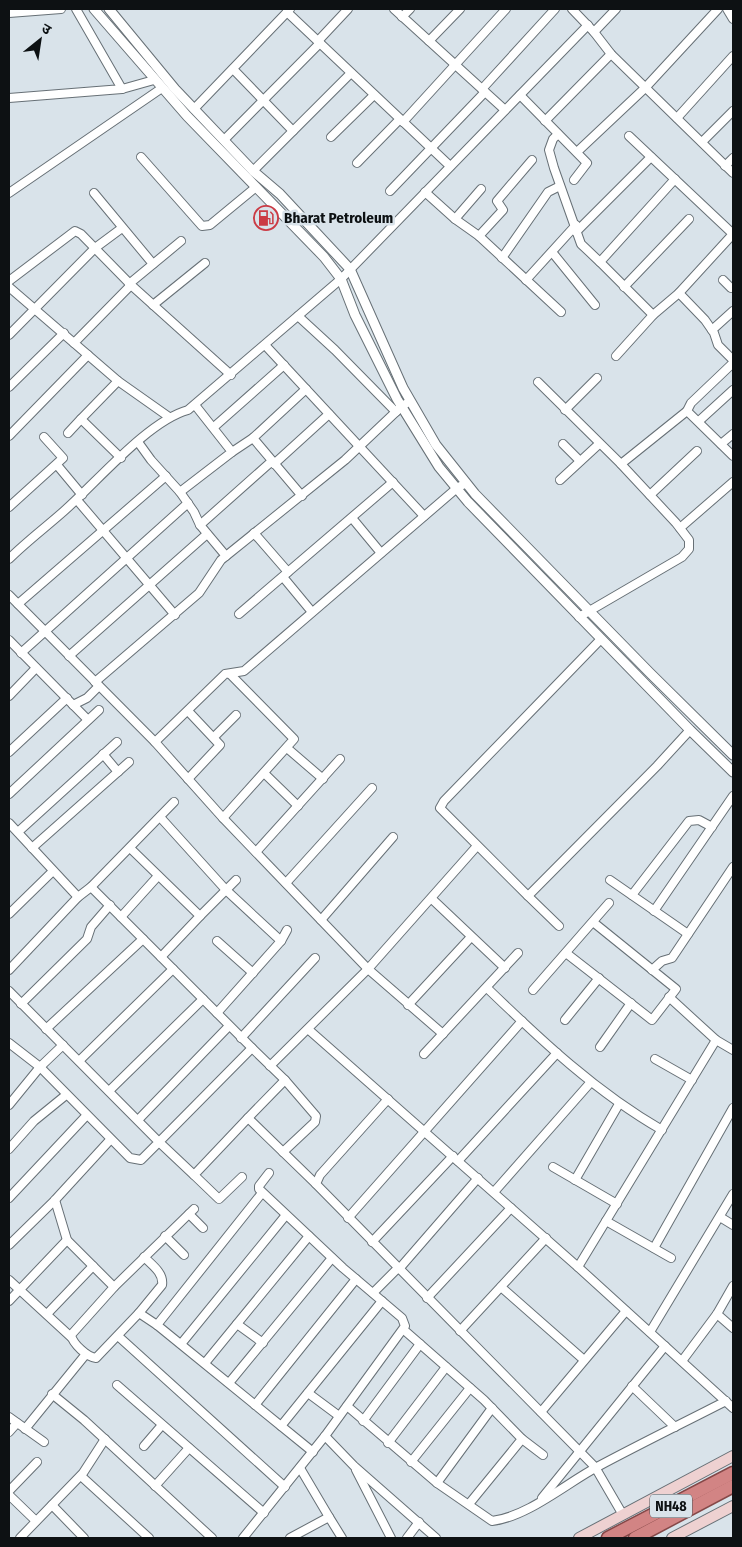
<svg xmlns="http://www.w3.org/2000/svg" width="742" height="1547" font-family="'Fira Sans Condensed','Noto Sans Devanagari',sans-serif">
  <rect width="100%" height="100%" fill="#d9e3ea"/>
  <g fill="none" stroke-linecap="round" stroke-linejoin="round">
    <defs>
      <g id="minor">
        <polyline points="394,9 505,110"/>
        <polyline points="572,9 594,32 611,54 733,173"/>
        <polyline points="727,9 733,19"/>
        <polyline points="287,12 450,166"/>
        <polyline points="9,13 61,9"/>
        <polyline points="402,17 410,9"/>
        <polyline points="594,32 616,9"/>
        <polyline points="318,41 348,9"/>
        <polyline points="429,41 460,9"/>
        <polyline points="233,69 293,131"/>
        <polyline points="122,89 154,80"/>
        <polyline points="482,89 555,9"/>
        <polyline points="520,95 587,163 574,180"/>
        <polyline points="9,98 122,89 76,9"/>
        <polyline points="194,109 290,9"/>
        <polyline points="677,118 733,56"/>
        <polyline points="545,121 611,54"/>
        <polyline points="403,122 506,9"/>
        <polyline points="558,134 553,139 549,150 554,168 581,244 600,262"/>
        <polyline points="629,136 733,234"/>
        <polyline points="331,137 374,95"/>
        <polyline points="224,140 320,43"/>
        <polyline points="702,142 733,111"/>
        <polyline points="577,152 645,88 718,9"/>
        <polyline points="141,157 202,226 210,225 256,187"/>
        <polyline points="357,163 400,119"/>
        <polyline points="725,166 733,158"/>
        <polyline points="253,171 351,73"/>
        <polyline points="675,179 600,262 653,315 679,293 705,320 714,333 718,345 733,360"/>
        <polyline points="390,191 485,92"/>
        <polyline points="425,192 455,219 479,236 561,312"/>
        <polyline points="9,193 162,88"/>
        <polyline points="94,193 153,264"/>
        <polyline points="455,219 481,189"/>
        <polyline points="576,232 651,157"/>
        <polyline points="479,236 503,210 497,201 532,160"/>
        <polyline points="552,252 595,305"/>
        <polyline points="502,258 548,192 560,186"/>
        <polyline points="526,280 576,225"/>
        <polyline points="723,280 731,288"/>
        <polyline points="9,281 75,231 81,234 131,285"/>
        <polyline points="129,284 181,241"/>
        <polyline points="9,287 74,343"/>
        <polyline points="624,287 689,219"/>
        <polyline points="679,293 733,234"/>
        <polyline points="153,305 205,263"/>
        <polyline points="298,316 335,350 396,412"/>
        <polyline points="712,330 733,311"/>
        <polyline points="9,335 95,248 122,228"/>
        <polyline points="265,345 424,516"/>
        <polyline points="616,356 653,315"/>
        <polyline points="118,381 81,419 121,458"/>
        <polyline points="538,382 621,464"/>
        <polyline points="9,387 64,333"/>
        <polyline points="565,410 597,378"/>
        <polyline points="687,411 691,403 733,363"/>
        <polyline points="169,417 118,381 74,343 131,285 231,375"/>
        <polyline points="699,421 733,390"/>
        <polyline points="214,427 284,365"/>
        <polyline points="68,433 81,419"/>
        <polyline points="9,436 88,355"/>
        <polyline points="138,442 151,460 180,492 194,512 200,525 226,556"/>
        <polyline points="563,444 580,461"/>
        <polyline points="721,444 733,434"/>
        <polyline points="232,452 253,438"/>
        <polyline points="274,464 329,414"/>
        <polyline points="57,465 82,495"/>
        <polyline points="560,480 599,444"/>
        <polyline points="180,492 232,452 195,405"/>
        <polyline points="650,495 697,451"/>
        <polyline points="302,496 253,438 306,389"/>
        <polyline points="77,500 175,615"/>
        <polyline points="9,507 63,458 44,437"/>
        <polyline points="352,518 381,553"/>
        <polyline points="200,525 272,461"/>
        <polyline points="680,528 733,482"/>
        <polyline points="254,533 288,572"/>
        <path d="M9 559C26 542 46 527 64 511 97 482 148 421 188 410L341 279 588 25"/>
        <polyline points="283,577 312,612"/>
        <polyline points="9,595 155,742 223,818 368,969 443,1034"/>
        <polyline points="18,604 166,476"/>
        <polyline points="239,614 393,482"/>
        <polyline points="579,617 682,557 689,549 689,540 676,523 621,464 687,411 733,456"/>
        <polyline points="9,640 88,720"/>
        <polyline points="21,653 188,503"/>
        <polyline points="69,656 207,534"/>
        <polyline points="95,682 199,593 221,560 345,460 401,407 410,401"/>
        <polyline points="9,696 36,668"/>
        <polyline points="73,705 87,698 99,686"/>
        <polyline points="214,737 236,715"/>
        <polyline points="155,742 225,674 244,671 457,488 466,483"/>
        <polyline points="287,748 323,779"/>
        <polyline points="9,752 67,698"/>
        <polyline points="103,754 118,772"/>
        <polyline points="264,773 298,806"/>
        <polyline points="188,779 220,745 188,711"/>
        <polyline points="9,794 99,710"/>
        <polyline points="160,817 226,890 281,941"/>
        <polyline points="223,818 294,739 231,675"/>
        <polyline points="9,823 78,897 91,887 174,802"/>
        <polyline points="18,832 117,742"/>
        <polyline points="32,848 129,762"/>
        <polyline points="130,848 200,916 161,957"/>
        <polyline points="256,852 340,759"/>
        <polyline points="610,880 688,934"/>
        <polyline points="286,883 372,788"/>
        <polyline points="91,887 252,1048"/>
        <polyline points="632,895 689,821 699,820 712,827"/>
        <polyline points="528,896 440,808 444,801 601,639"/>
        <polyline points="432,899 505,968"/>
        <polyline points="654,911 733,796"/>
        <polyline points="9,914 53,871"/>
        <polyline points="200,916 236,880"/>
        <polyline points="121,917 158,876"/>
        <polyline points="321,920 393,837"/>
        <polyline points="559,926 528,896 657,766 690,730"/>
        <polyline points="217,941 253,973"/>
        <polyline points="566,953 652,1020 676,989 593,922"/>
        <polyline points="9,970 78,897"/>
        <polyline points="652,970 662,961 672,958 733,867"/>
        <path d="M487 988C542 1041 596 1092 662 1130"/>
        <polyline points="533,990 609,903"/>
        <polyline points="9,991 159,1142 141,1160 130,1158 40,1067 9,1043"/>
        <polyline points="669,997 716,1040"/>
        <polyline points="21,1004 87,939 91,927 110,905"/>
        <polyline points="408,1005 471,937"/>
        <polyline points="217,1013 281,941 287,930"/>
        <polyline points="565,1020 599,978"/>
        <polyline points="46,1029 143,939"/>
        <polyline points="309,1030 578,1267 733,1408"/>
        <polyline points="241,1038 315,958"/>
        <polyline points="600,1047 631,1003"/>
        <polyline points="424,1054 518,953"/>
        <polyline points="655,1059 692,1080"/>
        <polyline points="79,1061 173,969"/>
        <polyline points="270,1066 368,969 477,846"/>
        <polyline points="109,1091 203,999"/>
        <polyline points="388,1099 320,1175 316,1184 595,1467 623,1515"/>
        <polyline points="9,1105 40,1067 63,1045"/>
        <polyline points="248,1118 285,1080"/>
        <polyline points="138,1120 229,1026"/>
        <polyline points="9,1149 34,1121 66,1095"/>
        <polyline points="458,1161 557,1053"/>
        <polyline points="553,1167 617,1204"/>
        <polyline points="194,1175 159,1142 252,1048 285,1080 316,1116 315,1122 283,1152"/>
        <polyline points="242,1177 219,1199 194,1175 248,1118 316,1184"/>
        <polyline points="575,1180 619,1104"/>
        <polyline points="494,1192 590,1083"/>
        <polyline points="9,1198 86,1116"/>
        <path d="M55 1200 67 1240 114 1287 71 1335C73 1344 87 1357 96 1358L139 1313 157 1325 313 1452"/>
        <polyline points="189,1214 203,1228"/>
        <polyline points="720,1217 733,1225"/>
        <polyline points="348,1218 522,1021"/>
        <polyline points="606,1221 671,1258"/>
        <polyline points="165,1236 184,1255"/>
        <polyline points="372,1242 453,1156"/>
        <polyline points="9,1245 55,1200 110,1140"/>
        <polyline points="654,1248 733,1108"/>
        <polyline points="578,1267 716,1040 733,1050"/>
        <polyline points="399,1269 478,1178"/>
        <polyline points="9,1280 71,1337"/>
        <polyline points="114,1287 194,1209"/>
        <polyline points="501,1287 584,1360"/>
        <polyline points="373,1293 398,1268"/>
        <polyline points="427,1298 511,1208"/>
        <polyline points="9,1301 67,1240"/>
        <path d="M139 1313 162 1285C164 1273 152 1265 144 1257"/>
        <polyline points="47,1314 93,1266"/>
        <polyline points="717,1314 733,1328"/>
        <polyline points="237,1324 263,1343"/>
        <polyline points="157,1325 262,1193"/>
        <polyline points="404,1330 484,1400 522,1439 469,1504"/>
        <polyline points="460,1331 546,1238"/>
        <polyline points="650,1332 733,1194"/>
        <polyline points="118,1336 285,1487"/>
        <polyline points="181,1344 286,1215"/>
        <polyline points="682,1361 717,1314 733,1286"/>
        <polyline points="205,1363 309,1236"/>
        <polyline points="229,1383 332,1258"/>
        <polyline points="117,1385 264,1513"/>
        <polyline points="632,1386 675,1427"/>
        <polyline points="308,1393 339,1416"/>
        <polyline points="52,1394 84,1420 212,1538"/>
        <polyline points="255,1405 356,1279"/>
        <path d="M347 1406 437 1483 492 1521C527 1517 567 1483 597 1467 640 1444 683 1423 726 1401"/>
        <polyline points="541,1412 626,1311"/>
        <polyline points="9,1417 44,1442"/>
        <polyline points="363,1421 420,1344"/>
        <polyline points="281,1426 382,1301"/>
        <polyline points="25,1429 86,1354"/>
        <polyline points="9,1432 17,1423"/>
        <polyline points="325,1436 354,1466 436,1538"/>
        <polyline points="522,1439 543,1455"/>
        <polyline points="388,1443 446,1367"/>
        <polyline points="144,1446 162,1425"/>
        <polyline points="411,1462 470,1388"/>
        <polyline points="300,1468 329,1517"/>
        <polyline points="356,1470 391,1538"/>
        <polyline points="81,1476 149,1538"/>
        <polyline points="437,1483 492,1408"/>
        <polyline points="155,1486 189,1448"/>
        <polyline points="9,1491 37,1462"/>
        <polyline points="9,1495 36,1521"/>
        <polyline points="542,1498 665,1346"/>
        <polyline points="52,1505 84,1538"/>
        <polyline points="20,1538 83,1473 105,1439"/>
        <polyline points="243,1538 325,1436 405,1326 402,1318 343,1268 259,1189 259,1186 269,1173"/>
        <polyline points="290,1538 329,1517 342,1538"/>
        <polyline points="407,1538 419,1522"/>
      </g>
      <g id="tertiary">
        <polyline points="94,9 187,116 324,257 341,279 355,315 397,399 439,467 468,502 690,730 733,772"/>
        <polyline points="109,9 175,89 253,171 280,194 350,269 403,388 436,445 475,494 650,673 733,755"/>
      </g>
      <g id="secondary">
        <polyline points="579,1538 733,1456"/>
        <polyline points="672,1538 733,1506"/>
      </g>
      <g id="trunk">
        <polyline points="608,1538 733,1473"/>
        <polyline points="635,1538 733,1486"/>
      </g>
    </defs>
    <use href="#minor" stroke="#677076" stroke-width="10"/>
    <use href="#tertiary" stroke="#677076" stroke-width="11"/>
    <use href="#secondary" stroke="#677076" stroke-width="12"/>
    <use href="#trunk" stroke="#854848" stroke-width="15"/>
    <use href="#minor" stroke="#fff" stroke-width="8"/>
    <use href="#tertiary" stroke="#fff" stroke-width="9"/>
    <use href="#secondary" stroke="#eed1d1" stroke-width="10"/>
    <use href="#trunk" stroke="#d28484" stroke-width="12"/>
  </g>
  <defs>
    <symbol id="fuel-ring" viewBox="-11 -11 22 22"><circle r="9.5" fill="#d9e3ea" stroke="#cb3b45" stroke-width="1.5"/><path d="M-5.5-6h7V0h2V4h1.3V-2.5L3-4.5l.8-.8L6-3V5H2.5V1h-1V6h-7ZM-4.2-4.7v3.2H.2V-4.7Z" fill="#cb3b45"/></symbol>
  </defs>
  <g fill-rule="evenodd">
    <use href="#fuel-ring" x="252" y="204" width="28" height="28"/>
  </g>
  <g text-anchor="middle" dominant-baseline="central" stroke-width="5" stroke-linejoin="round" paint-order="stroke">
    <rect fill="#d9e3ea" stroke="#4a5054" stroke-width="1" x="650" y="1494.5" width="42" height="23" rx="4"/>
    <g font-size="14" font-weight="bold" fill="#0d1113">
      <text x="671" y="1506">NH48</text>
    </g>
    <g font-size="15" font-weight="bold" fill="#0d1113" stroke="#d9e3ea" text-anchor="start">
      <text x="284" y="218">Bharat Petroleum</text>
    </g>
  </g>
  <rect width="742" height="1547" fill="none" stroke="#0d1113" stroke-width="20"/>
  <g transform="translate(40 40) rotate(30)" stroke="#d9e3ea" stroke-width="4" paint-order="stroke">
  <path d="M0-4L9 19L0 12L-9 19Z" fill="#0d1113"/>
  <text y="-8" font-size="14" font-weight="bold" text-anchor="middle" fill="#0d1113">उ</text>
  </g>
</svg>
